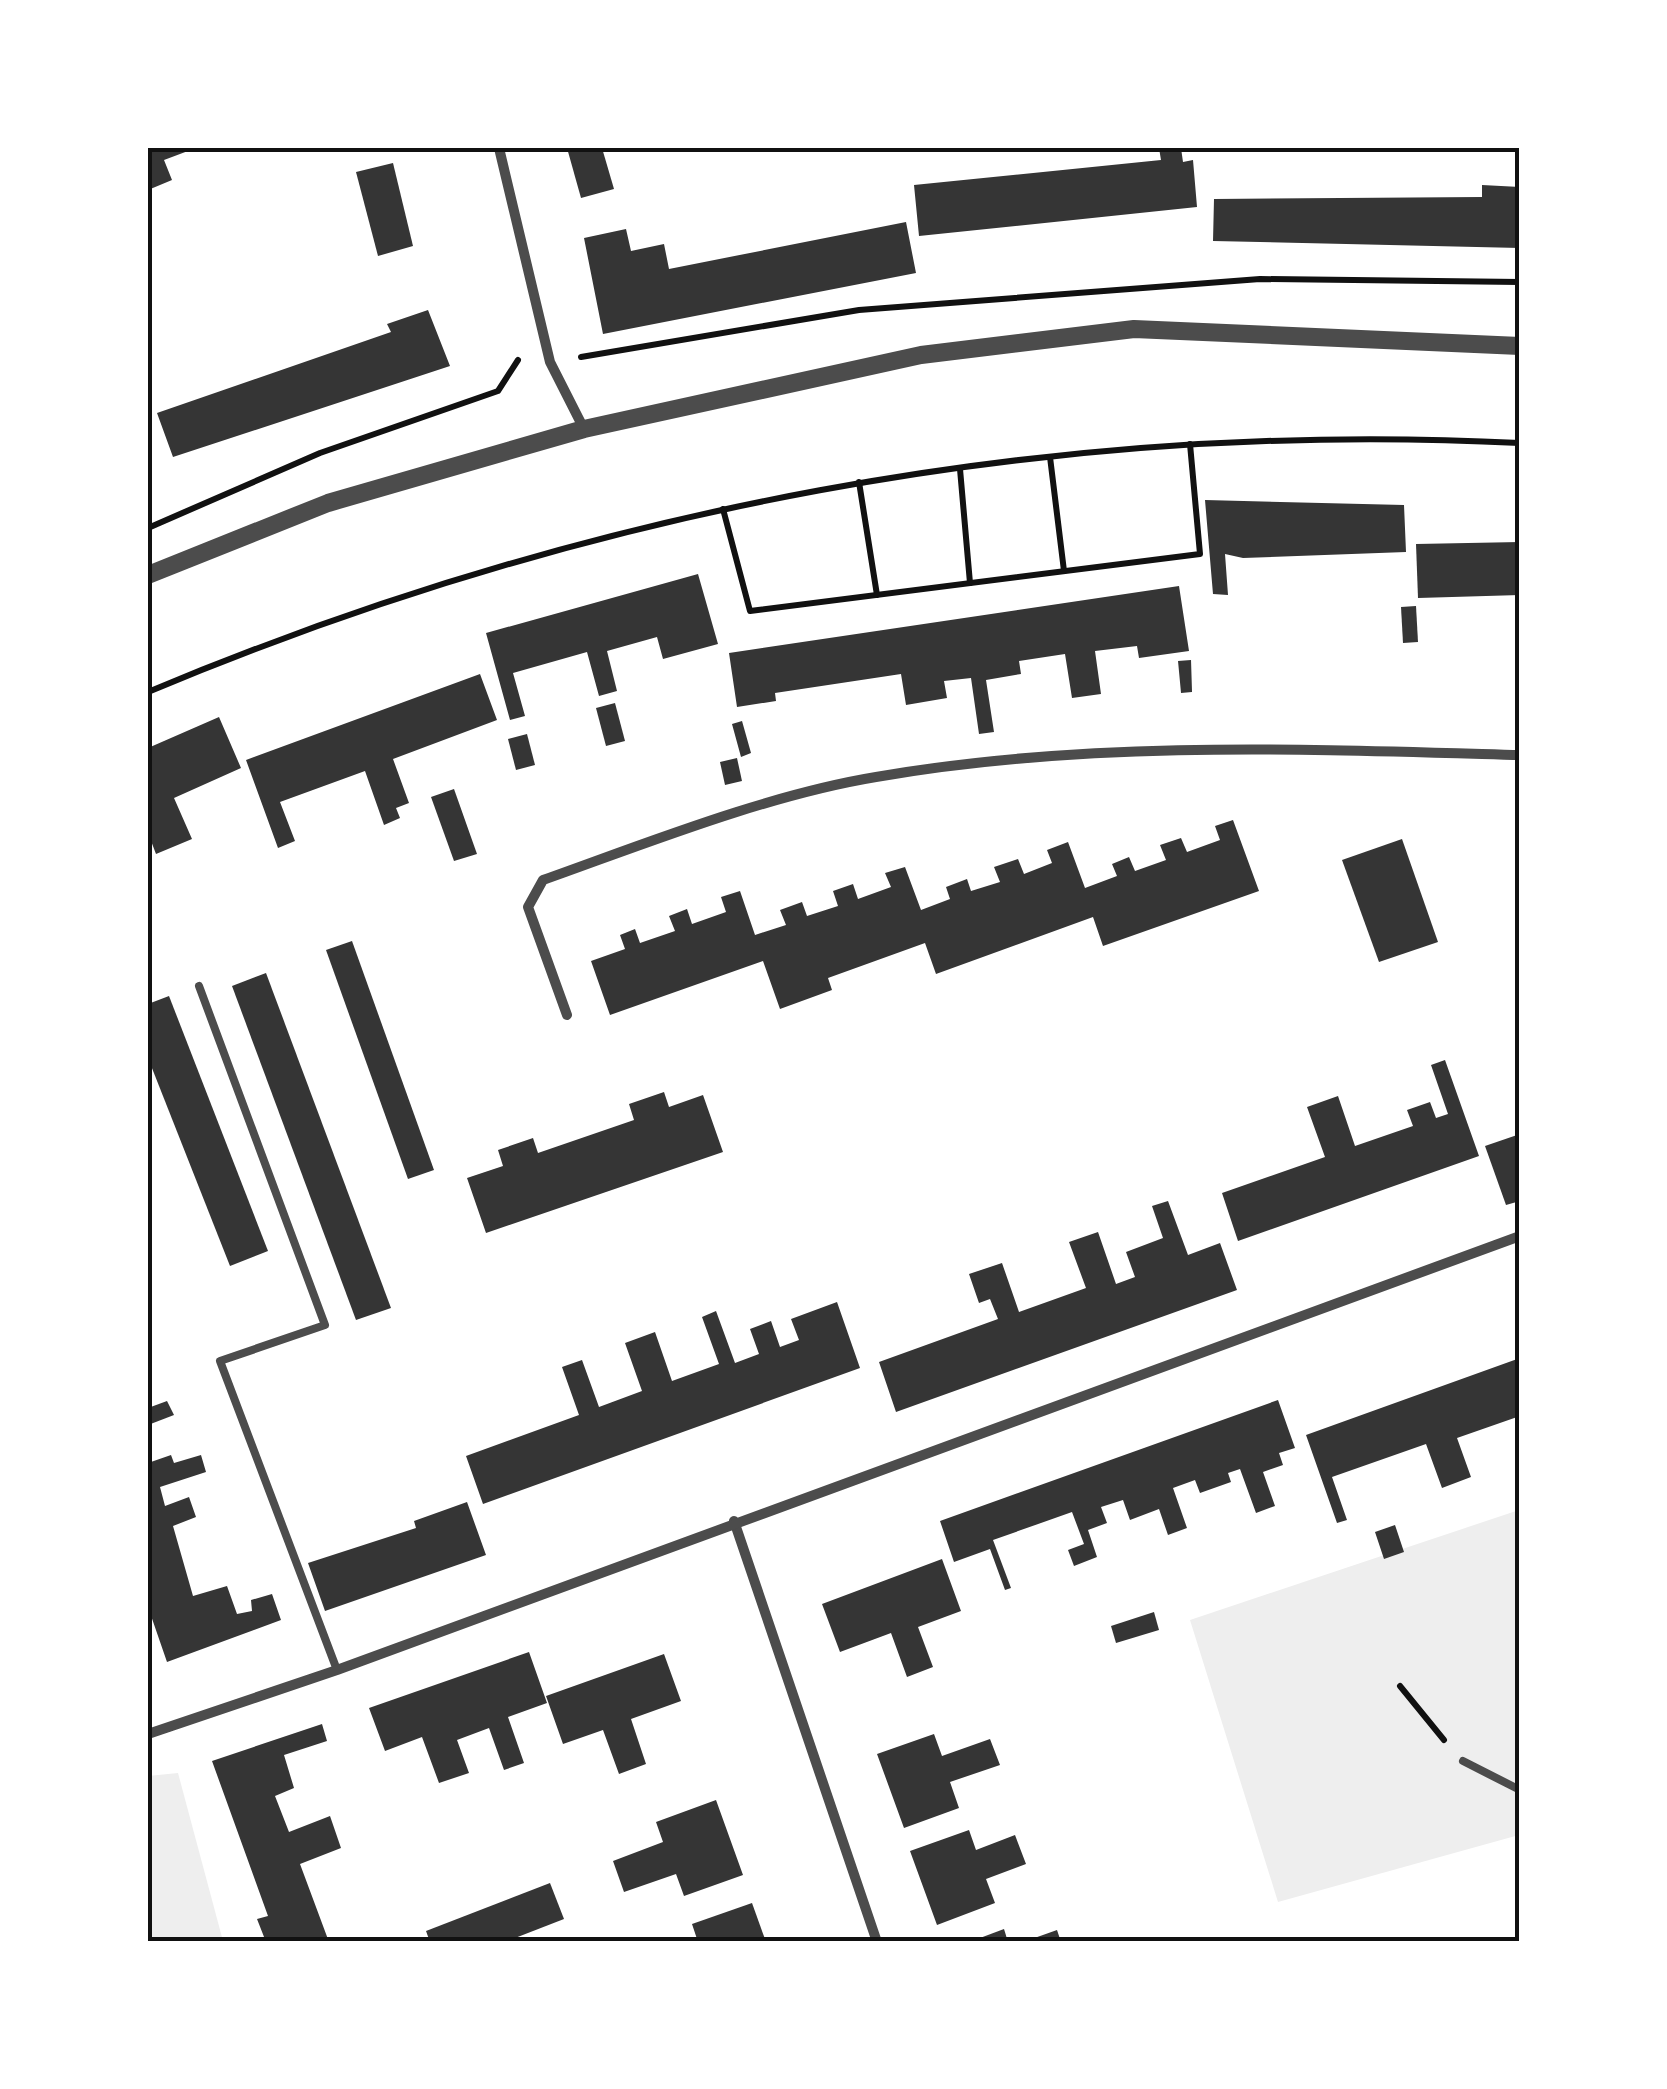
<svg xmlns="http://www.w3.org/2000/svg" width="1667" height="2089" font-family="Mulish,sans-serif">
  <rect width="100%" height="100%" fill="#fff"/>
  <g fill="#eee">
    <polygon points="1519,1510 1519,1835 1278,1902 1190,1620"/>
    <polygon points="178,1773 223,1941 148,1941 148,1776"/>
  </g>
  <g fill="#353535">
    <polygon points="148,148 196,148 164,160 172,180 148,190"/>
    <polygon points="567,148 602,148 614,189 581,198"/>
    <polygon points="1159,148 1181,148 1183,162 1193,160 1197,207 919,236 914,185 1161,160"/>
    <polygon points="393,163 413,246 378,256 356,172"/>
    <polygon points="1482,185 1520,187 1520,248 1213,241 1214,199 1482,197"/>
    <polygon points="906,222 916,273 603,334 584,238 626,229 631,251 664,244 669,269"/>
    <polygon points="428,310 450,366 173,457 157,413 391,332 387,324"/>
    <polygon points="1205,500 1404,505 1406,552 1243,558 1225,554 1228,595 1213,594"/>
    <polygon points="1520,542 1520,595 1418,598 1416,544"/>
    <polygon points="698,574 718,644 663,659 657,637 607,651 617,691 599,696 587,652 513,673 525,716 510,720 486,633"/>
    <polygon points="1179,586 1189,651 1139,658 1137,646 1095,651 1101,694 1072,698 1065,654 1019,661 1021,674 986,680 994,732 979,734 971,678 944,681 947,698 906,705 901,674 775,693 776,701 737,707 729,653"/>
    <polygon points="1416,606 1418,642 1403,643 1401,607"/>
    <polygon points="1191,660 1192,692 1181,693 1178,661"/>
    <polygon points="480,674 497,720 393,759 409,803 396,808 400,818 384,825 365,771 280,802 295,841 278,848 246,760"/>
    <polygon points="615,703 625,741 606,746 596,708"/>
    <polygon points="219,717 241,768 174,798 192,839 156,854 148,833 148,748"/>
    <polygon points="742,721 751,753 741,757 732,724"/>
    <polygon points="527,734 535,765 516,770 508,739"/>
    <polygon points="737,758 742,781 725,785 720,762"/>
    <polygon points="454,789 477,854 454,861 431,797"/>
    <polygon points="1233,820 1259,891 1103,946 1093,917 936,974 925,943 828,978 832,990 780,1009 763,961 610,1015 591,961 625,949 620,935 635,929 640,943 675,931 669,916 687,909 692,924 726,912 721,897 740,891 755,935 786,925 780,910 802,902 807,916 838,906 833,891 853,884 858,899 891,887 885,873 905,867 921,910 950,899 946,887 967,879 971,891 1000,882 994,867 1018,859 1024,874 1052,863 1047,850 1068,842 1085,888 1117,876 1112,864 1129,857 1135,871 1166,860 1160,845 1181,838 1187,852 1220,840 1215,826"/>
    <polygon points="1402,839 1438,942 1379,962 1342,860"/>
    <polygon points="352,941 434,1170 408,1179 326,950"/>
    <polygon points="266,973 391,1308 356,1320 232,986"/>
    <polygon points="169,996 268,1251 230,1266 148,1058 148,1004"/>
    <polygon points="1445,1060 1479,1156 1238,1241 1222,1193 1325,1157 1307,1107 1338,1096 1355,1146 1413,1126 1407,1110 1430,1102 1436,1118 1448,1114 1431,1065"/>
    <polygon points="664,1092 669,1107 703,1095 723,1152 486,1233 467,1178 503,1166 498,1150 533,1138 538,1153 634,1120 629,1104"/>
    <polygon points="1520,1134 1520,1201 1506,1205 1485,1146"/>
    <polygon points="1168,1201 1188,1255 1220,1243 1237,1290 896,1412 879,1362 998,1319 990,1299 979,1303 969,1274 1002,1263 1019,1312 1086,1288 1069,1242 1098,1232 1116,1284 1135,1277 1126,1252 1163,1238 1152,1206"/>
    <polygon points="837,1302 860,1368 483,1504 466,1456 579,1415 562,1367 582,1360 599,1407 642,1391 625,1343 655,1332 672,1381 719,1364 702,1317 716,1311 735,1363 759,1354 750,1329 771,1321 780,1347 799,1340 791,1319"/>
    <polygon points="1520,1358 1520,1416 1457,1438 1471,1477 1442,1488 1426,1444 1332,1477 1347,1520 1337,1523 1306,1435"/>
    <polygon points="1278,1400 1295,1448 1279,1453 1283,1465 1263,1472 1275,1506 1256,1513 1240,1469 1228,1473 1231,1482 1200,1493 1195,1480 1173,1488 1187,1528 1168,1535 1159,1509 1130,1520 1123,1500 1101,1507 1107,1523 1088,1530 1097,1557 1074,1566 1068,1550 1084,1544 1072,1512 993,1540 1011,1588 1005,1590 990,1549 954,1562 940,1521"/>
    <polygon points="167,1401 174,1415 148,1425 148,1408"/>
    <polygon points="171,1455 174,1463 201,1455 206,1472 160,1487 165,1506 189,1497 196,1517 173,1526 193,1596 227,1586 237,1614 252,1611 251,1600 272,1594 281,1620 167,1662 148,1607 148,1463"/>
    <polygon points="467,1502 486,1555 325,1611 308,1563 416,1528 414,1521"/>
    <polygon points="1395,1525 1404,1552 1384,1559 1375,1532"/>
    <polygon points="942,1559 961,1611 918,1627 933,1667 907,1677 891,1633 840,1652 822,1604"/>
    <polygon points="1154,1612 1159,1630 1116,1643 1111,1626"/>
    <polygon points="529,1652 547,1703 508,1717 524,1763 504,1770 489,1728 457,1740 469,1773 439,1783 422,1737 385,1751 369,1708"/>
    <polygon points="664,1654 681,1701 631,1719 646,1764 619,1774 603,1730 563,1744 546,1696"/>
    <polygon points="322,1724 327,1741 284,1755 294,1788 275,1796 289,1832 330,1816 341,1848 300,1864 329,1942 266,1942 257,1919 268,1916 212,1761"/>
    <polygon points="934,1734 942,1756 990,1739 1000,1765 950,1782 959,1808 904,1828 877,1754"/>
    <polygon points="716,1800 743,1875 684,1896 676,1874 624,1892 613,1861 663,1842 656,1822"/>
    <polygon points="969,1830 976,1850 1015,1835 1026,1864 986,1879 995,1903 937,1925 910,1851"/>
    <polygon points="550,1883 564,1919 505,1942 430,1942 426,1931"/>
    <polygon points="752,1903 766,1942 698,1942 692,1924"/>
    <polygon points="1004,1929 1008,1942 972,1942 972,1941"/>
    <polygon points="1057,1930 1061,1942 1027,1942 1026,1941"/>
  </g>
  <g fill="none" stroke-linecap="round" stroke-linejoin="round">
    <g stroke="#111" stroke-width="6">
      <polyline points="581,357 859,310 1260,279 1520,282"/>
      <polyline points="1050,457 1064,571"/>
      <polyline points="960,469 970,583"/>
      <polyline points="859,482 877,595"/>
      <polyline points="723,509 750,611 1200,554 1190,444"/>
      <polyline points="148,528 320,453 498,391 518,360"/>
      <path d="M148 692C582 510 1048 419 1520 443"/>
      <polyline points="1400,1686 1444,1740"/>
    </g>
    <g stroke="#4c4c4c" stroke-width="8">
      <polyline points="199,986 325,1325 220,1361 337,1670"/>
      <polyline points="1463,1761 1520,1790"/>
    </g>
    <g stroke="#4c4c4c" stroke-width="10">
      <polyline points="499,148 550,362 584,429"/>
      <path d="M567 1015 528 907 543 880C647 843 767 795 876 777 1088 740 1306 749 1520 755"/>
      <polyline points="734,1521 877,1942"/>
      <polyline points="148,1734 337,1670 1520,1236"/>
    </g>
    <polyline stroke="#4c4c4c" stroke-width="18" points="148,575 328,503 584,429 921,355 1134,329 1520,346"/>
  </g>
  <rect width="1667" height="2089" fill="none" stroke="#ffffff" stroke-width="300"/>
  <rect x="150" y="150" width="1367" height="1789" fill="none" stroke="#111" stroke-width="4"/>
</svg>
